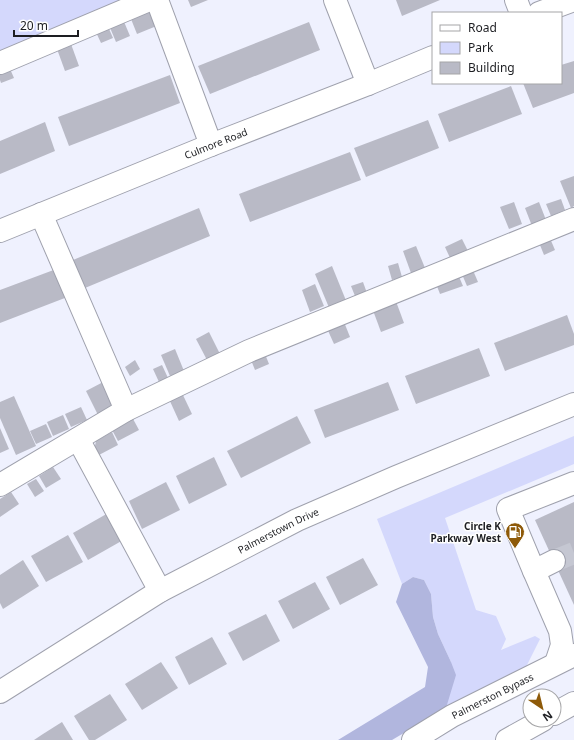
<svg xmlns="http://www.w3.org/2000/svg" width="574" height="740" font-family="'Noto Sans',sans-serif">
  <rect width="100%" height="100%" fill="#eff1fe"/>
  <g fill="#d4d8fc">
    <polygon points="0,0 126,0 0,52"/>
    <polygon points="574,436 574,464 445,518 476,610 496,616 506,639 501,650 535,636 540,639 526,667 446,708 451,662 438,634 433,617 431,594 424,580 413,577 402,584 377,519"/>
  </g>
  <polygon fill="#b1b6de" points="413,577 424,580 431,594 433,617 438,634 451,662 456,675 446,708 392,740 338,740 425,687 428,667 396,602 402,584"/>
  <g fill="#b9bac6">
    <polygon points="188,0 208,0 191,7"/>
    <polygon points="396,0 440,0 402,16"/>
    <polygon points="152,6 159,25 137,34 129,14"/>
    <polygon points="122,17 130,36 116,42 108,23"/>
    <polygon points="106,22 113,38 101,43 94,28"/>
    <polygon points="309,22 320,50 210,94 198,66"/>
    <polygon points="71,44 79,66 65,71 57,49"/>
    <polygon points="574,61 574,93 533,108 523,83 561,83 561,65"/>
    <polygon points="7,62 14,78 1,83 0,80 0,66"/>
    <polygon points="170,75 180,103 69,146 58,117"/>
    <polygon points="511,86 522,114 449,142 438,114"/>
    <polygon points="428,120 439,148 366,177 354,148"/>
    <polygon points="45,122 55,151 0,174 0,141"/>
    <polygon points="350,152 361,180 250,222 239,194"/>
    <polygon points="574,176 574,206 571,208 560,181"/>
    <polygon points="561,199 565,210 551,216 546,204"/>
    <polygon points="514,202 522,224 509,229 500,207"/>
    <polygon points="539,202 546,220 532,226 525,208"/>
    <polygon points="199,208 210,236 85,288 73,260"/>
    <polygon points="549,236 555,250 544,255 538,240"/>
    <polygon points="462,239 469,253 451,260 445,247"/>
    <polygon points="416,246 425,268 411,273 403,251"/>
    <polygon points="398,263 402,277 392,280 388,266"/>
    <polygon points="332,266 347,303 330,310 315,274"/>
    <polygon points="59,268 70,296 0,323 0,290"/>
    <polygon points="472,268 478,282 467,286 461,272"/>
    <polygon points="457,272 463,286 440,294 435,281"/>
    <polygon points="363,282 368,296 357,301 351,286"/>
    <polygon points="315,284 324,306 310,312 302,290"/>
    <polygon points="394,296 404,323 381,332 371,305"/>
    <polygon points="567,315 574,334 574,345 505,371 494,343"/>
    <polygon points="342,317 350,337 334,344 325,324"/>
    <polygon points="209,332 220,354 207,360 196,339"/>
    <polygon points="479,348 490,376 416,404 405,376"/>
    <polygon points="175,349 184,371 170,376 161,355"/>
    <polygon points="265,354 269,364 255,370 251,360"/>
    <polygon points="135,360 140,369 130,376 125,367"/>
    <polygon points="162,365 168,378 159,382 153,369"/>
    <polygon points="107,380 120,405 99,417 86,391"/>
    <polygon points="388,382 399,410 325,438 314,410"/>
    <polygon points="182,393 192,414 179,421 169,399"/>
    <polygon points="14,396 36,446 16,455 0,418 0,402"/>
    <polygon points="81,407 87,420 71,427 65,414"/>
    <polygon points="63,415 69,429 53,436 47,422"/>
    <polygon points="297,416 311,443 241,478 227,451"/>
    <polygon points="132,417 139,430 118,441 111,428"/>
    <polygon points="46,424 52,437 36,444 30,431"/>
    <polygon points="0,428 9,449 0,453"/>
    <polygon points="112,432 118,445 97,456 94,451 96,441"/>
    <polygon points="214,457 227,485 189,504 176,476"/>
    <polygon points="53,467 61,479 46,488 39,476"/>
    <polygon points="36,479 44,491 35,497 27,484"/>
    <polygon points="166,482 180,510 142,529 129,501"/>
    <polygon points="11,492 19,504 0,517 0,499"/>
    <polygon points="574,502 574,605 535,520"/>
    <polygon points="110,512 125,539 88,560 73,533"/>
    <polygon points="68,535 83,562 46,582 31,556"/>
    <polygon points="363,558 378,585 340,605 326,577"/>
    <polygon points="23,560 39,586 3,609 0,603 0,575"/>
    <polygon points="315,582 330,609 293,629 278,601"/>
    <polygon points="266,614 280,641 243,661 228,633"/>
    <polygon points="212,637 227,664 189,685 175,657"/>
    <polygon points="161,662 178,688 142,710 125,684"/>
    <polygon points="110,694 127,720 95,740 89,740 74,716"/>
    <polygon points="62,722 73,740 34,740 43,734"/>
  </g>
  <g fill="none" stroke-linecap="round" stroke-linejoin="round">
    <polyline stroke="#c5c7d2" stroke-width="22" stroke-dasharray="22 11" stroke-linecap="butt" points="554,561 574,553"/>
    <defs>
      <g id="minor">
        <polyline points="157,0 211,145"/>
        <polyline points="335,0 368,84"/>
        <polyline points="516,0 521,13"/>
        <polyline points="539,13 574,0"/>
        <polyline points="0,63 149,0"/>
        <polyline points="41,214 126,410"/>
        <path id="s1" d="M0 231 211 145 368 84 433 57"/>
        <polyline points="78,439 160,591"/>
        <polyline points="0,485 126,410 249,351 574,219"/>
        <polyline points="554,561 534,571 560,631 562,645 556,663"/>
        <polyline points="534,571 508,509 574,483"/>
        <path id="s2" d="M0 692 160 591 297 520 396 477 574 404"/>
      </g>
      <g id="major">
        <polyline points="554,714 574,703"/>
        <path id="s3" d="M413 740 452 716 574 655"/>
        <polyline points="507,740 543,720"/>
      </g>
    </defs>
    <use href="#minor" stroke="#9fa1ad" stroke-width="24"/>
    <use href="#major" stroke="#9fa1ad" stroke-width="24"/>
    <use href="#minor" stroke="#fff" stroke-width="22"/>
    <use href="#major" stroke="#fff" stroke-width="22"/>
  </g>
  <defs>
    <symbol id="fuel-pin" viewBox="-11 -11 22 30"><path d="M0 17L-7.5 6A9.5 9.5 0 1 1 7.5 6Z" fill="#8e5a09" stroke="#fff"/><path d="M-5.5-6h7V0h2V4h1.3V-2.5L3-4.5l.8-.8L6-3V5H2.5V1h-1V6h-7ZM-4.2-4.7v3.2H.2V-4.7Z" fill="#fff"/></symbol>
  </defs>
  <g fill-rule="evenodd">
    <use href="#fuel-pin" x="504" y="521" width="22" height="30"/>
  </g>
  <g text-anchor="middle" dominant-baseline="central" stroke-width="3" stroke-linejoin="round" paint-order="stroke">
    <g font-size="10" fill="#1d1e22" stroke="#fff">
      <text stroke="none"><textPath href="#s1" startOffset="233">Culmore Road</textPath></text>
      <text stroke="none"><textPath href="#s2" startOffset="322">Palmerstown Drive</textPath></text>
      <text stroke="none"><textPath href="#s3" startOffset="91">Palmerston Bypass</textPath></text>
    </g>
    <g font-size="10" font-weight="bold" fill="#1d1e22" stroke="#fff" text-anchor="end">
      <text x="501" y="526">Circle K<tspan x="501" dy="12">Parkway West</tspan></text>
    </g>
  </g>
  <rect x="432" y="12" width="130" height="72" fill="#ffffff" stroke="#a5a5a7"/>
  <rect x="440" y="25" width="20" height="6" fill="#ffffff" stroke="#a5a5a7"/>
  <text x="468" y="32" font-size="12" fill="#1d1e22">Road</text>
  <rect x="440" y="42" width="20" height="12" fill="#d4d8fc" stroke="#a5a5a7"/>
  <text x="468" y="52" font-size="12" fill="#1d1e22">Park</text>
  <rect x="440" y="62" width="20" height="12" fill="#b9bac6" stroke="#a5a5a7"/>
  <text x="468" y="72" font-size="12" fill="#1d1e22">Building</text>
  <g transform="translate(542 708) rotate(145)"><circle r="19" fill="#ffffff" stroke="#a5a5a7"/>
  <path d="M0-3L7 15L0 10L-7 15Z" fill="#8e5a09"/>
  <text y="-6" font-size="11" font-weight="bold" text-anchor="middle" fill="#1d1e22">N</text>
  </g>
  <path d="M14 30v6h64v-6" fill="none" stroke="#1d1e22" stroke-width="2"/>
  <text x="20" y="30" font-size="12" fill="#1d1e22" stroke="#ffffff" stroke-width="3" paint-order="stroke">20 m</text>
</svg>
